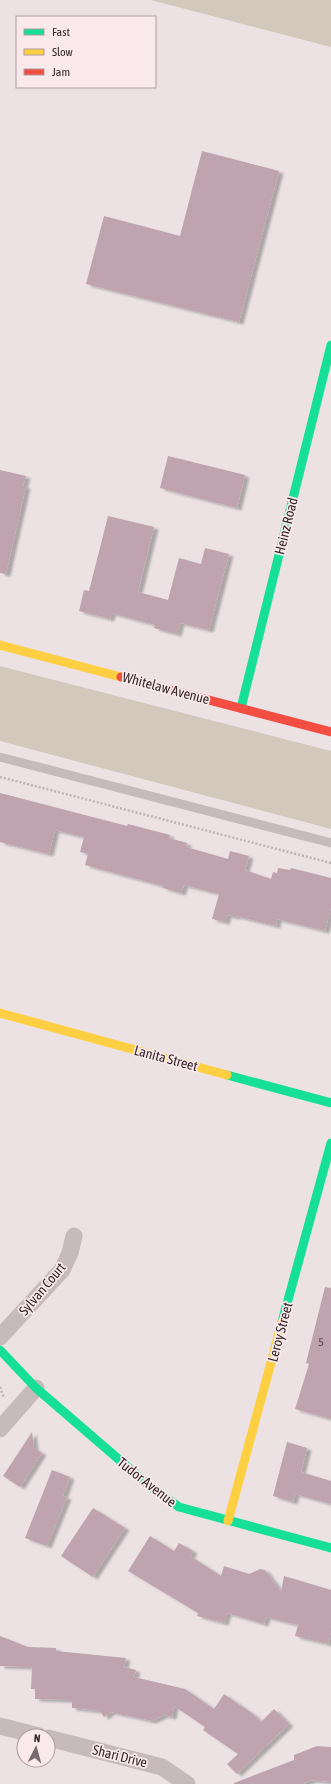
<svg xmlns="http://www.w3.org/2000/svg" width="331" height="1784" font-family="'Asap Condensed',sans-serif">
  <defs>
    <filter id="shadow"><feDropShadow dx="4.5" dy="2.5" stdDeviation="1" flood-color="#0004"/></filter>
  </defs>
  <rect width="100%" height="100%" fill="#ece2e4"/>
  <g fill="#d4c8bd">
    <polygon points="151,0 331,0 331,47"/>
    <polygon points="0,666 331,751 331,829 0,741"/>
  </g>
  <g fill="#bfa4af" filter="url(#shadow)">
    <polygon points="202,151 279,171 239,322 86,284 104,216 180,236"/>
    <polygon points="168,456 245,475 237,508 160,488"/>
    <polygon points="0,470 26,476 23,486 26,486 6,574 0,573"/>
    <polygon points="108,516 154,527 138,592 168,600 179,558 201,564 205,548 229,554 209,630 180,623 177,634 154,628 155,625 111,613 110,619 79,611 84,590 89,591"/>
    <polygon points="0,793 127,826 128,824 170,835 169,838 187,843 186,847 228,859 230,851 249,856 245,870 271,879 273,872 277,873 278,868 290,870 291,868 331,878 331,907 325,931 277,919 276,926 236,916 235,917 227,915 225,922 212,919 219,894 184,885 181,893 163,888 163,886 85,865 88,854 80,852 84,837 55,830 49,854 0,842"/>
    <polygon points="325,1287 331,1288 331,1419 295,1409 309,1364 306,1363"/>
    <polygon points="32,1432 34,1448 42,1453 20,1487 3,1476"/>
    <polygon points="287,1442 307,1448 301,1472 331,1481 331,1504 295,1494 293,1502 273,1496"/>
    <polygon points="52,1470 70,1477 63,1496 67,1497 47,1546 25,1538"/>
    <polygon points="93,1508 125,1528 93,1577 61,1556"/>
    <polygon points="150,1536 174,1551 179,1543 193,1551 190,1556 221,1576 224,1566 249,1574 260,1569 265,1570 281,1592 284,1576 331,1590 331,1631 328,1644 295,1636 298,1625 266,1617 264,1624 227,1613 224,1623 197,1616 198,1613 128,1571"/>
    <polygon points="0,1636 28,1647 56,1648 56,1651 126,1658 124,1667 136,1670 134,1677 185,1689 214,1709 224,1694 253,1714 261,1722 274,1709 289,1724 237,1774 227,1764 238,1754 203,1730 205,1727 174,1706 172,1717 164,1715 152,1721 111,1712 104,1717 100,1711 72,1708 72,1700 35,1699 35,1689 31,1689 32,1667 0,1666"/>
    <polygon points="317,1746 331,1747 331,1782 312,1780 303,1784 234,1784 234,1783 294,1760 294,1755"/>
  </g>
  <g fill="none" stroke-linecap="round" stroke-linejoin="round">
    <g stroke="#beb3b6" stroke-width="2.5" stroke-dasharray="2 2" stroke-linecap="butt">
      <polyline points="0,777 331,863"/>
      <polyline points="0,1387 4,1398"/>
    </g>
    <polyline stroke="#c6babd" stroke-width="9" points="0,757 331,843"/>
    <g stroke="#c6babd" stroke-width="17">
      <polyline points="0,1337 62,1270 70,1253 74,1236"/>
      <polyline points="0,1429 36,1388"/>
      <polyline points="0,1726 39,1736"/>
      <polyline points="48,1738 162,1767 187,1784"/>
    </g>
    <g stroke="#16e098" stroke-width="9">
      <polyline points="241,708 331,345"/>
      <polyline points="227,1075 331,1103"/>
      <polyline points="282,1322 331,1143"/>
      <polyline points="0,1350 36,1388 152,1488 179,1507 331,1548"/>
    </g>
    <g stroke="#ffcf43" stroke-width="9">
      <polyline points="0,645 121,677"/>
      <polyline points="0,1013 227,1075"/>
      <polyline points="228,1521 282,1322"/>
    </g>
    <polyline stroke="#f24e42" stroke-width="9" points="121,677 331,732"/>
  </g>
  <g text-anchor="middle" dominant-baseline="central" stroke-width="3.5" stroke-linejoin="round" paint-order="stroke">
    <g font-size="12" fill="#58484e">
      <text x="321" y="1342">5</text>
    </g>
    <g font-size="14" fill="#36292e" stroke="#f9e9eb">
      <text transform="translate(286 526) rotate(-76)">Heinz Road</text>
      <text transform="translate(166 688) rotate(15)">Whitelaw Avenue</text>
      <text transform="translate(166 1058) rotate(15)">Lanita Street</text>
      <text transform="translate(42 1289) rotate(-50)">Sylvan Court</text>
      <text transform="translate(280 1332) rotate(-75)">Leroy Street</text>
      <text transform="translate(147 1482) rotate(38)">Tudor Avenue</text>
      <text transform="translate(120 1756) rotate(14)">Shari Drive</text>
    </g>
  </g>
  <rect x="16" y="16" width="140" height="72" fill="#f9e9eb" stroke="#ab9c9f"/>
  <rect x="24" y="29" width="20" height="6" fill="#16e098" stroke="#ab9c9f"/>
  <text x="52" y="36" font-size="12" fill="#36292e">Fast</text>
  <rect x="24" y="49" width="20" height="6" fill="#ffcf43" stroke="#ab9c9f"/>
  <text x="52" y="56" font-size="12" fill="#36292e">Slow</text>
  <rect x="24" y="69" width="20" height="6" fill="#f24e42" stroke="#ab9c9f"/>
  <text x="52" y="76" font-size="12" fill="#36292e">Jam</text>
  <g transform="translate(36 1748) rotate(6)"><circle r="19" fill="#f9e9eb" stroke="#ab9c9f"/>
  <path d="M0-3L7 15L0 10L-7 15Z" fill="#766a6e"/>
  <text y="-6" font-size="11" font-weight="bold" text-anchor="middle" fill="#36292e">N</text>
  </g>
</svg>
